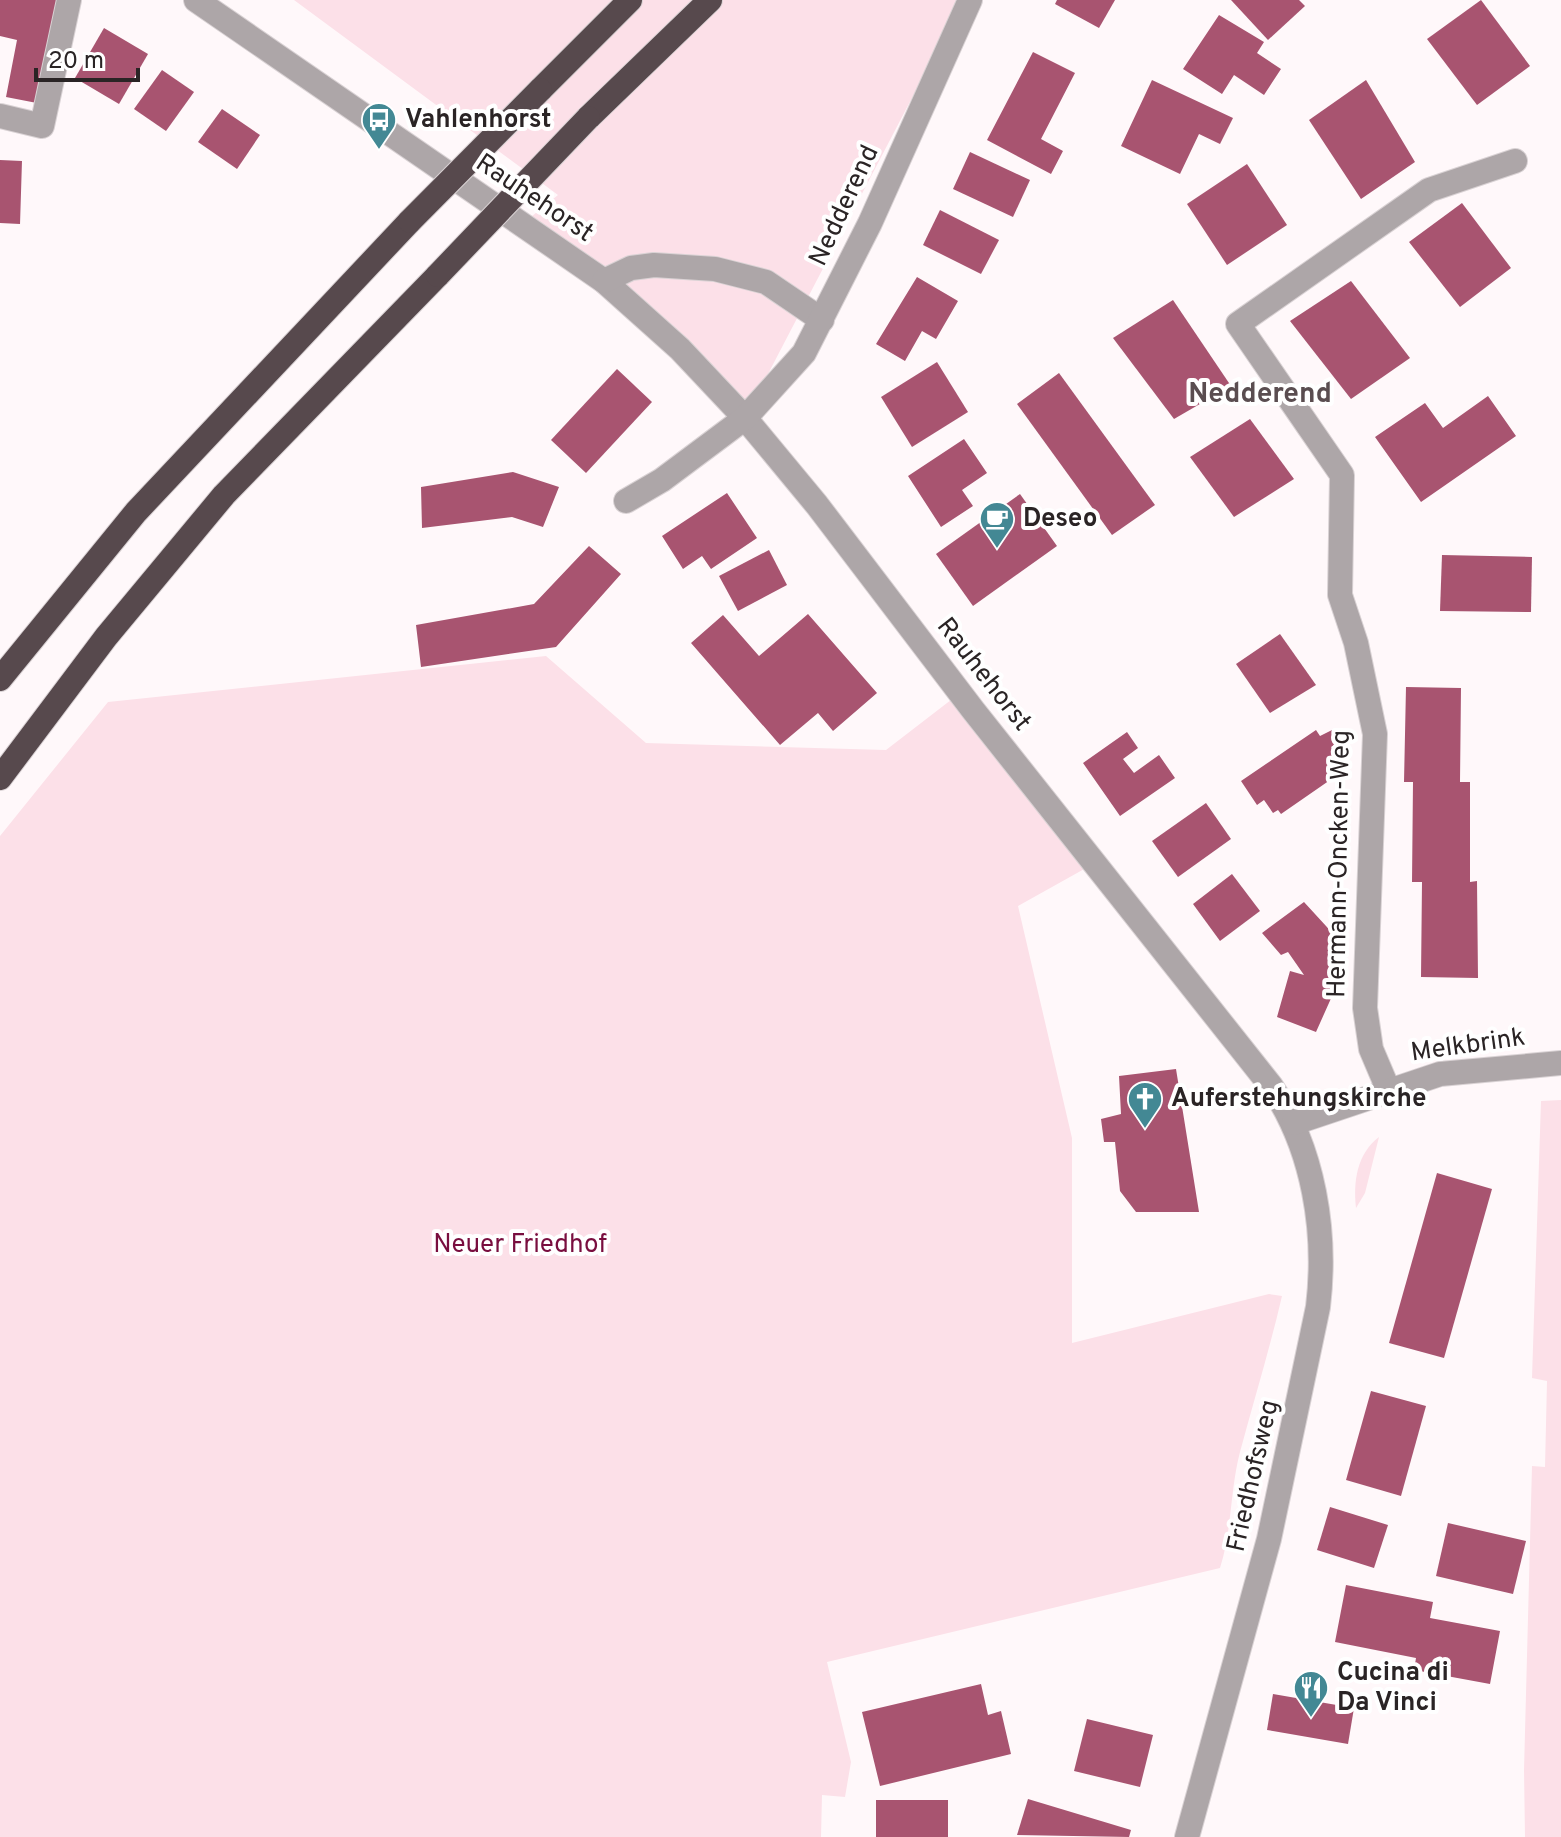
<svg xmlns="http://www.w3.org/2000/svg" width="1561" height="1837" font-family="Overpass,sans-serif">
  <rect width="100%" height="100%" fill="#fff8fa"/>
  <g fill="#fce0e8">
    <polygon points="294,0 963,0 745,418 521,225 558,195"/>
    <path d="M546 656 646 743 886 750 960 693 1095 863 1018 906 1072 1138V1343L1269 1294 1282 1296C1270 1348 1254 1400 1240 1452 1230 1490 1232 1531 1220 1568L827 1662 851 1762 845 1797 822 1795 821 1837H0V836L108 702Z"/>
    <polygon points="1561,1100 1561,1837 1525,1837 1524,1770 1532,1466 1545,1467 1547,1381 1532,1378 1541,1101"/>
    <path d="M1379 1137 1365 1193 1356 1208C1353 1181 1357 1154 1379 1137Z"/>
  </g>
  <g fill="#a85470">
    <polygon points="0,0 57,0 42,104 6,97 17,40 0,36"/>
    <polygon points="1057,0 1115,0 1099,28 1055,4"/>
    <polygon points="1231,0 1299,0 1305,6 1268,40"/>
    <polygon points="1481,0 1530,66 1477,105 1427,39"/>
    <polygon points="1219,15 1264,42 1257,53 1281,69 1264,95 1234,75 1222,94 1183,69"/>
    <polygon points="104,28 148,54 119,104 75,78"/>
    <polygon points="1033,52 1075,73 1041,139 1063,151 1051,174 987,140"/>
    <polygon points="162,70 194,92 166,131 134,109"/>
    <polygon points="1152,80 1233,118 1220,144 1199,134 1180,174 1121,146"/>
    <polygon points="1366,80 1415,162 1361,199 1309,120"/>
    <polygon points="222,109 260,135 237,169 198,142"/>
    <polygon points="970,152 1030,180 1013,217 953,189"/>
    <polygon points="0,160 22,161 20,224 0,223"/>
    <polygon points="1247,164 1287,225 1227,265 1187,204"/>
    <polygon points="1462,203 1511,268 1460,307 1409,242"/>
    <polygon points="940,210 999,240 981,274 923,245"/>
    <polygon points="917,277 958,301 936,339 922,331 905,361 876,344"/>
    <polygon points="1351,281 1410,358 1351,399 1290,321"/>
    <polygon points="1173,300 1231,386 1174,419 1113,338"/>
    <polygon points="937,362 968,412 912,447 881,397"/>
    <polygon points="617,369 652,402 586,473 551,440"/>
    <polygon points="1059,373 1155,505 1112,535 1017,404"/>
    <polygon points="1488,396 1516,436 1421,502 1375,437 1425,403 1443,428"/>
    <polygon points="1250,419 1294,479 1234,517 1190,457"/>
    <polygon points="964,439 987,473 962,490 973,506 941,527 908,476"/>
    <polygon points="513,472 559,487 543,527 512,517 422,528 421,487"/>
    <polygon points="727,493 757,538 711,569 702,556 683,569 662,536"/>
    <polygon points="1020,494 1057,546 973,606 936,554"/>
    <polygon points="589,546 621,574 556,647 421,667 416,625 534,604"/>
    <polygon points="769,550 787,585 738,611 719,576"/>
    <polygon points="1442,555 1532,557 1531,612 1440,611"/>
    <polygon points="808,614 877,693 833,731 818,713 780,745 691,643 723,615 759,656"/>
    <polygon points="1280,634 1316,685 1270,713 1236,664"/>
    <polygon points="1406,687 1461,688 1460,782 1470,782 1470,882 1477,881 1478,978 1421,977 1422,882 1412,882 1413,782 1404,782"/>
    <polygon points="1316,730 1320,736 1332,730 1339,737 1337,743 1331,747 1340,761 1327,769 1333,778 1281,814 1278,810 1273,813 1264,800 1257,805 1241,781"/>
    <polygon points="1127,732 1138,748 1123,759 1134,773 1159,755 1175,778 1120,816 1083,763"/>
    <polygon points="1206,803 1231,839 1178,877 1152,841"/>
    <polygon points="1232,874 1260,911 1220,941 1193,904"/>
    <polygon points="1304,902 1337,938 1332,981 1337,985 1316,1032 1277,1017 1290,971 1304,975 1288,952 1281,955 1262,933"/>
    <polygon points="1176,1069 1199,1212 1136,1212 1120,1191 1115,1142 1104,1142 1101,1119 1121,1114 1119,1076"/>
    <polygon points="1437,1173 1492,1189 1444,1358 1389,1343"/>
    <polygon points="1371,1391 1426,1406 1401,1496 1346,1480"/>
    <polygon points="1330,1507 1388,1525 1374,1568 1317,1550"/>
    <polygon points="1448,1523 1526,1541 1513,1594 1436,1576"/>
    <polygon points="1346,1585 1433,1602 1430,1618 1500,1631 1490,1684 1414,1670 1416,1658 1335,1642"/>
    <polygon points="981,1684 988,1715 1001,1711 1011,1754 880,1786 862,1712"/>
    <polygon points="1273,1694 1354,1708 1348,1744 1267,1730"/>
    <polygon points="1087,1719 1153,1735 1140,1787 1074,1771"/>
    <polygon points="1028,1799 1131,1830 1129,1837 1017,1835"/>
    <rect x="876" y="1800" width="72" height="37"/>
  </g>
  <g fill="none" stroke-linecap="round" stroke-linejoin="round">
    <defs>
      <g id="minor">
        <path d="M196 0 604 281 680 349 745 418 817 505 973 710 1271 1086C1314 1149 1327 1232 1318 1307L1269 1539 1187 1837"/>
        <polyline points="0,116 42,126 69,0"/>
        <polyline points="604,281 631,268 654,265 715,269 766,282 822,320"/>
        <polyline points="626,501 662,480 745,418 804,353 870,223 970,0"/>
        <polyline points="1388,1089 1371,1049 1365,1008 1375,734 1356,643 1340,595 1342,475 1238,324 1429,190 1515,161"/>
        <polyline points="1294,1123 1440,1074 1561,1063"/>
      </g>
      <g id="highway">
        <polyline points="540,90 630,0"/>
        <polyline points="588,118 710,0"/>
        <polyline points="0,679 136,512 410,221"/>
        <polyline points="0,778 106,637 224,495 438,275"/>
      </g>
    </defs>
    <use href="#minor" stroke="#d9d2d4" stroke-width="26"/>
    <use href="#highway" stroke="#d9d2d4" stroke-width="26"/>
    <use href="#minor" stroke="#ada6a8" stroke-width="24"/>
    <use href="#highway" stroke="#57494d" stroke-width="24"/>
    <defs>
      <g id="highway-bridge">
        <polyline points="410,221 540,90"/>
        <polyline points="438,275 588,118"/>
      </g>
    </defs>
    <use href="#highway-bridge" stroke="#d9d2d4" stroke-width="26" stroke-linecap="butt"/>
    <use href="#highway-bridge" stroke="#57494d" stroke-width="24"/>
  </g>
  <defs>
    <symbol id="bus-pin" viewBox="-11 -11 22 30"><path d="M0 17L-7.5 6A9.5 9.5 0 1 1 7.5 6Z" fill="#438894" stroke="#fff"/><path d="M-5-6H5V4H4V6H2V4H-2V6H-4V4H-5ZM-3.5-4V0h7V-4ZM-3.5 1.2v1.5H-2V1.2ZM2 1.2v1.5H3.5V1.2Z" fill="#fff"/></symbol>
    <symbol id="cafe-pin" viewBox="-11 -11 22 30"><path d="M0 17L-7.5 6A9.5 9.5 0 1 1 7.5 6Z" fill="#438894" stroke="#fff"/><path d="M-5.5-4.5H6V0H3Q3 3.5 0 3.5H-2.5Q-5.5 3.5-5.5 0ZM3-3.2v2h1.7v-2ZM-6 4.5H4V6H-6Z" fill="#fff"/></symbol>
    <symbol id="church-pin" viewBox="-11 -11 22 30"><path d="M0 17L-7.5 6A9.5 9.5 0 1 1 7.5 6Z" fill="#438894" stroke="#fff"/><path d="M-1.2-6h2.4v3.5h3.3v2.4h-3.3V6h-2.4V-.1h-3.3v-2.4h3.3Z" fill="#fff"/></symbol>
    <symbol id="restaurant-pin" viewBox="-11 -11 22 30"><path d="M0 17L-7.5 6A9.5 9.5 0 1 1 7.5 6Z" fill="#438894" stroke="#fff"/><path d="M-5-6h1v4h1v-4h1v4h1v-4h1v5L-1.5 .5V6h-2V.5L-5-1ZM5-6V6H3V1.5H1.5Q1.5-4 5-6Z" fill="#fff"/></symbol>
  </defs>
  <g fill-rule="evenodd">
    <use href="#bus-pin" x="359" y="100" width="40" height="54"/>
    <use href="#cafe-pin" x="977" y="499" width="40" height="54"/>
    <use href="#church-pin" x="1125" y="1079" width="40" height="54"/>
    <use href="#restaurant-pin" x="1291" y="1668" width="40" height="54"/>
  </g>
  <g text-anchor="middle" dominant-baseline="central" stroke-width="8" stroke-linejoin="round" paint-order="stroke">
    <g font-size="26" font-weight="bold" fill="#2a2425" stroke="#fff" text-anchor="start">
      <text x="405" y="120">Vahlenhorst</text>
      <text x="1023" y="519">Deseo</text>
      <text x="1171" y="1099">Auferstehungskirche</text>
      <text x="1337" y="1673">Cucina di<tspan x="1337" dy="30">Da Vinci</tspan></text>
    </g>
    <g font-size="26" fill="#2a2425" stroke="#fff">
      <text transform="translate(534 199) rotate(34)">Rauhehorst</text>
      <text transform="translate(845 206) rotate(-65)">Nedderend</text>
      <text transform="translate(983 675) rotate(52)">Rauhehorst</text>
      <text transform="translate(1340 864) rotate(-89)">Hermann-Oncken-Weg</text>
      <text transform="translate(1468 1046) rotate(-8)">Melkbrink</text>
      <text transform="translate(1254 1476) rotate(-77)">Friedhofsweg</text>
    </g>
    <g font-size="26" fill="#790e3f" stroke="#fff">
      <text x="520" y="1245">Neuer Friedhof</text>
    </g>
    <g font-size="28" font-weight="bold" fill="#5a4d50" stroke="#fff">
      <text x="1260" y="395">Nedderend</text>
    </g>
  </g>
  <path d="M36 68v12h102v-12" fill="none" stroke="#2a2425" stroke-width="4"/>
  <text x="48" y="68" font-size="24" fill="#2a2425" stroke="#ffffff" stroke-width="6" paint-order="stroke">20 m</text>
</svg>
